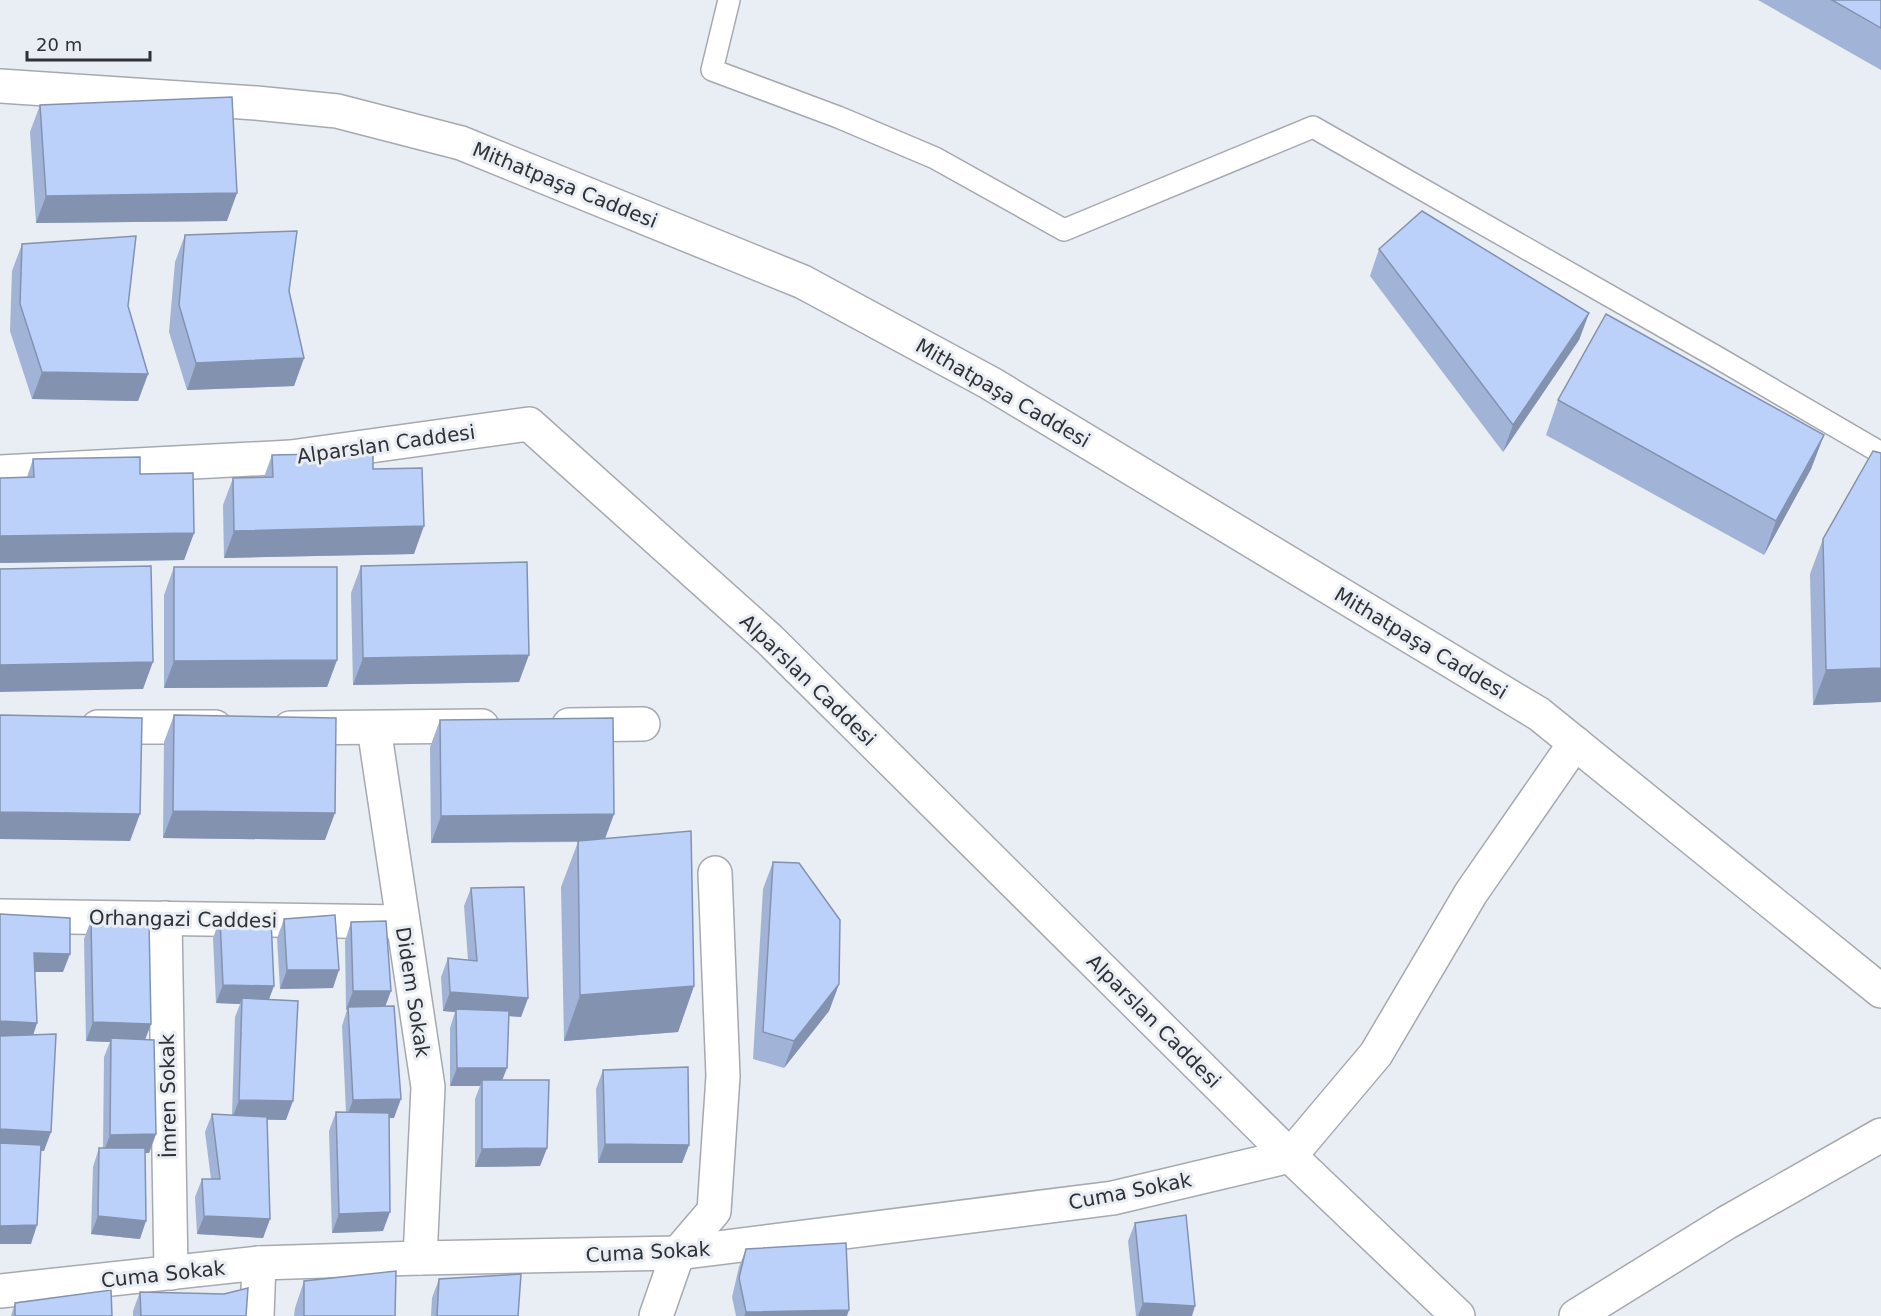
<svg xmlns="http://www.w3.org/2000/svg" width="1881" height="1316" font-family="'DejaVu Sans',sans-serif">
  <rect width="100%" height="100%" fill="#e9edf4"/>
  <g fill="none" stroke-linecap="round" stroke-linejoin="round">
    <defs>
      <polyline id="service" points="729,0 712,70 838,117 935,158 1064,230 1313,127 1715,356 1881,453"/>
      <g id="minor">
        <polyline points="0,472 291,457 529,424 769,639 1290,1156 1458,1316"/>
        <polyline points="569,725 643,724"/>
        <polyline points="98,727 215,727"/>
        <polyline points="290,728 482,726"/>
        <polyline points="374,728 428,1087 420,1258"/>
        <polyline points="0,916 402,922"/>
        <polyline points="165,918 171,1273"/>
        <polyline points="0,1291 259,1263 420,1258 678,1253 1113,1198 1290,1156 1376,1054 1471,893 1575,743"/>
        <polyline points="257,1316 259,1263"/>
        <polyline points="656,1316 678,1253 714,1211 723,1076 715,873"/>
        <polyline points="1576,1316 1726,1223 1881,1135"/>
      </g>
      <polyline id="tertiary" points="0,86 256,103 337,111 461,143 803,282 990,383 1539,714 1881,991"/>
    </defs>
    <use href="#service" stroke="#a6a9b0" stroke-width="24"/>
    <use href="#minor" stroke="#a6a9b0" stroke-width="36"/>
    <use href="#tertiary" stroke="#a6a9b0" stroke-width="36"/>
    <use href="#service" stroke="#fff" stroke-width="21"/>
    <use href="#minor" stroke="#fff" stroke-width="33"/>
    <use href="#tertiary" stroke="#fff" stroke-width="33"/>
  </g>
  <g fill="#a1b4d7">
    <polygon points="1758,0 1881,0 1881,70"/>
    <polygon points="40,105 227,221 36,223 30,132"/>
    <polygon points="185,235 289,291 304,358 294,386 187,390 169,332 175,262"/>
    <polygon points="22,244 128,306 148,374 138,401 32,399 10,331 12,271"/>
    <polygon points="1379,249 1589,313 1579,340 1503,452 1370,276"/>
    <polygon points="1558,400 1824,435 1811,469 1764,555 1546,435"/>
    <polygon points="272,455 373,469 414,554 224,558 223,505 233,478 264,477"/>
    <polygon points="33,459 140,474 194,533 184,560 0,563 0,478 27,477"/>
    <polygon points="1823,539 1881,702 1813,705 1810,574"/>
    <polygon points="361,566 519,682 353,685 351,593"/>
    <polygon points="174,567 337,660 327,687 164,688 164,595"/>
    <polygon points="174,715 325,840 163,838 164,742"/>
    <polygon points="440,720 614,814 605,839 694,986 678,1032 564,1041 561,887 578,842 431,843 430,747"/>
    <polygon points="773,862 839,984 829,1011 784,1068 753,1059 763,889"/>
    <polygon points="471,888 528,998 521,1017 509,1016 502,1080 547,1148 540,1166 475,1167 475,1099 480,1086 450,1086 450,1028 455,1012 443,1011 441,977 448,958 468,960 464,906"/>
    <polygon points="220,919 269,999 286,1120 267,1119 270,1219 263,1238 197,1234 195,1197 202,1179 211,1179 205,1132 212,1114 232,1115 235,1017 240,1004 216,1003 213,938"/>
    <polygon points="284,919 333,988 280,989 277,938"/>
    <polygon points="91,920 145,1040 156,1134 149,1153 145,1153 140,1239 91,1234 93,1167 99,1148 103,1148 104,1057 110,1042 86,1041 84,939"/>
    <polygon points="351,922 385,1007 394,1118 389,1118 383,1231 332,1233 329,1131 336,1112 346,1112 342,1026 347,1010 346,1010 345,941"/>
    <polygon points="603,1070 689,1145 682,1163 598,1163 596,1089"/>
    <polygon points="1135,1223 1192,1316 1136,1316 1128,1241"/>
    <polygon points="746,1249 847,1316 736,1316 732,1297 739,1267"/>
    <polygon points="439,1279 518,1316 431,1316 432,1298"/>
    <polygon points="304,1281 395,1316 294,1316 295,1308"/>
    <polygon points="140,1292 246,1316 133,1316 133,1311"/>
    <polygon points="15,1303 112,1316 11,1316"/>
  </g>
  <g fill="#8392af">
    <polygon points="237,193 227,221 36,223 46,196"/>
    <polygon points="1589,313 1579,340 1503,452 1513,425"/>
    <polygon points="304,358 294,386 187,390 196,363"/>
    <polygon points="42,372 148,374 138,401 32,399"/>
    <polygon points="1824,435 1811,469 1764,555 1776,521"/>
    <polygon points="424,526 414,554 224,558 234,531"/>
    <polygon points="194,533 184,560 0,563 0,536"/>
    <polygon points="529,655 519,682 353,685 363,658"/>
    <polygon points="337,660 327,687 164,688 174,661"/>
    <polygon points="153,662 143,689 0,692 0,665"/>
    <polygon points="1881,668 1881,702 1813,705 1826,670"/>
    <polygon points="173,811 335,813 325,840 163,838"/>
    <polygon points="0,812 140,814 130,841 0,839"/>
    <polygon points="614,814 604,841 431,843 441,816"/>
    <polygon points="34,953 70,954 63,972 27,972"/>
    <polygon points="287,970 339,970 333,988 280,989"/>
    <polygon points="839,984 829,1011 784,1068 794,1041"/>
    <polygon points="223,985 274,986 267,1005 242,998 240,1004 216,1003"/>
    <polygon points="694,986 678,1032 564,1041 580,995"/>
    <polygon points="353,991 391,991 384,1010 348,1007 346,1010"/>
    <polygon points="450,992 528,998 521,1017 456,1012 456,1009 455,1012 443,1011"/>
    <polygon points="0,1021 37,1023 31,1042 0,1041"/>
    <polygon points="93,1022 151,1024 144,1043 111,1038 110,1042 86,1041"/>
    <polygon points="457,1068 507,1068 500,1086 482,1080 480,1086 450,1086"/>
    <polygon points="401,1099 394,1118 346,1119 353,1100"/>
    <polygon points="239,1100 293,1101 286,1120 232,1119"/>
    <polygon points="0,1129 51,1132 44,1151 0,1148"/>
    <polygon points="156,1134 149,1153 103,1154 110,1135"/>
    <polygon points="605,1144 689,1145 682,1163 598,1163"/>
    <polygon points="547,1148 540,1166 475,1167 482,1149"/>
    <polygon points="390,1212 383,1231 332,1233 339,1214"/>
    <polygon points="98,1216 146,1221 140,1239 91,1234"/>
    <polygon points="204,1216 270,1219 263,1238 197,1234"/>
    <polygon points="37,1225 31,1244 0,1244 0,1226"/>
    <polygon points="1143,1303 1195,1306 1192,1316 1138,1316"/>
    <polygon points="849,1310 847,1316 744,1316 746,1312"/>
  </g>
  <g fill="#bbd1fa" stroke="#8392af" stroke-width="1.5">
    <polygon points="1832,0 1881,0 1881,28"/>
    <polygon points="232,97 237,193 46,196 40,105"/>
    <polygon points="1422,211 1589,313 1513,425 1379,249"/>
    <polygon points="297,231 289,291 304,358 196,363 179,305 185,235"/>
    <polygon points="136,236 128,306 148,374 42,372 20,304 22,244"/>
    <polygon points="1606,314 1824,435 1776,521 1558,400"/>
    <polygon points="1873,451 1881,453 1881,668 1826,670 1823,539"/>
    <polygon points="373,453 373,469 422,468 424,526 234,531 233,478 273,477 272,455"/>
    <polygon points="140,457 140,474 193,473 194,533 0,536 0,478 34,477 33,459"/>
    <polygon points="527,562 529,655 363,658 361,566"/>
    <polygon points="151,566 153,662 0,665 0,569"/>
    <polygon points="174,567 337,567 337,660 174,661"/>
    <polygon points="0,715 142,718 140,814 0,812"/>
    <polygon points="174,715 336,718 335,813 173,811"/>
    <polygon points="613,718 614,814 441,816 440,720"/>
    <polygon points="691,831 694,986 580,995 578,841"/>
    <polygon points="773,862 799,863 840,920 839,984 794,1041 763,1032"/>
    <polygon points="524,887 528,998 450,992 448,958 477,961 471,888"/>
    <polygon points="0,914 70,918 70,954 34,953 37,1023 0,1021"/>
    <polygon points="335,915 339,970 287,970 284,919"/>
    <polygon points="220,919 271,919 274,986 223,985"/>
    <polygon points="91,920 149,921 151,1024 93,1022"/>
    <polygon points="386,921 391,991 353,991 351,922"/>
    <polygon points="242,998 298,1001 293,1101 239,1100"/>
    <polygon points="394,1006 401,1099 353,1100 348,1007"/>
    <polygon points="456,1009 509,1011 507,1068 457,1068"/>
    <polygon points="56,1034 51,1132 0,1129 0,1036"/>
    <polygon points="111,1038 154,1040 156,1134 110,1135"/>
    <polygon points="688,1067 689,1145 605,1144 603,1070"/>
    <polygon points="482,1080 549,1080 547,1148 482,1149"/>
    <polygon points="336,1112 389,1113 390,1212 339,1214"/>
    <polygon points="212,1114 267,1117 270,1219 204,1216 202,1179 220,1179"/>
    <polygon points="0,1143 41,1145 37,1225 0,1226"/>
    <polygon points="99,1148 145,1148 146,1221 98,1216"/>
    <polygon points="1186,1215 1195,1306 1143,1303 1135,1223"/>
    <polygon points="846,1243 849,1310 746,1312 739,1278 746,1249"/>
    <polygon points="396,1271 395,1316 304,1316 304,1281"/>
    <polygon points="521,1274 518,1316 437,1316 439,1279"/>
    <polygon points="248,1288 246,1316 141,1316 140,1292 224,1294"/>
    <polygon points="111,1290 112,1316 15,1316 15,1303"/>
  </g>
  <g text-anchor="middle" dominant-baseline="central" stroke-width="6" stroke-linejoin="round" paint-order="stroke">
    <g font-size="20" fill="#2f3134" stroke="#e9edf4">
      <text transform="translate(565 185) rotate(22)">Mithatpaşa Caddesi</text>
      <text transform="translate(1003 393) rotate(30)">Mithatpaşa Caddesi</text>
      <text transform="translate(386 444) rotate(-8)">Alparslan Caddesi</text>
      <text transform="translate(1421 643) rotate(31)">Mithatpaşa Caddesi</text>
      <text transform="translate(808 680) rotate(44)">Alparslan Caddesi</text>
      <text transform="translate(183 919) rotate(1)">Orhangazi Caddesi</text>
      <text transform="translate(413 992) rotate(81)">Didem Sokak</text>
      <text transform="translate(1154 1021) rotate(45)">Alparslan Caddesi</text>
      <text transform="translate(168 1096) rotate(-91)">İmren Sokak</text>
      <text transform="translate(1130 1191) rotate(-11)">Cuma Sokak</text>
      <text transform="translate(648 1252) rotate(-3)">Cuma Sokak</text>
      <text transform="translate(163 1274) rotate(-6)">Cuma Sokak</text>
    </g>
  </g>
  <path d="M27 51v9h123v-9" fill="none" stroke="#2f3134" stroke-width="3"/>
  <text x="36" y="51" font-size="18" fill="#2f3134" stroke="#e9edf4" stroke-width="4.5" paint-order="stroke">20 m</text>
</svg>
